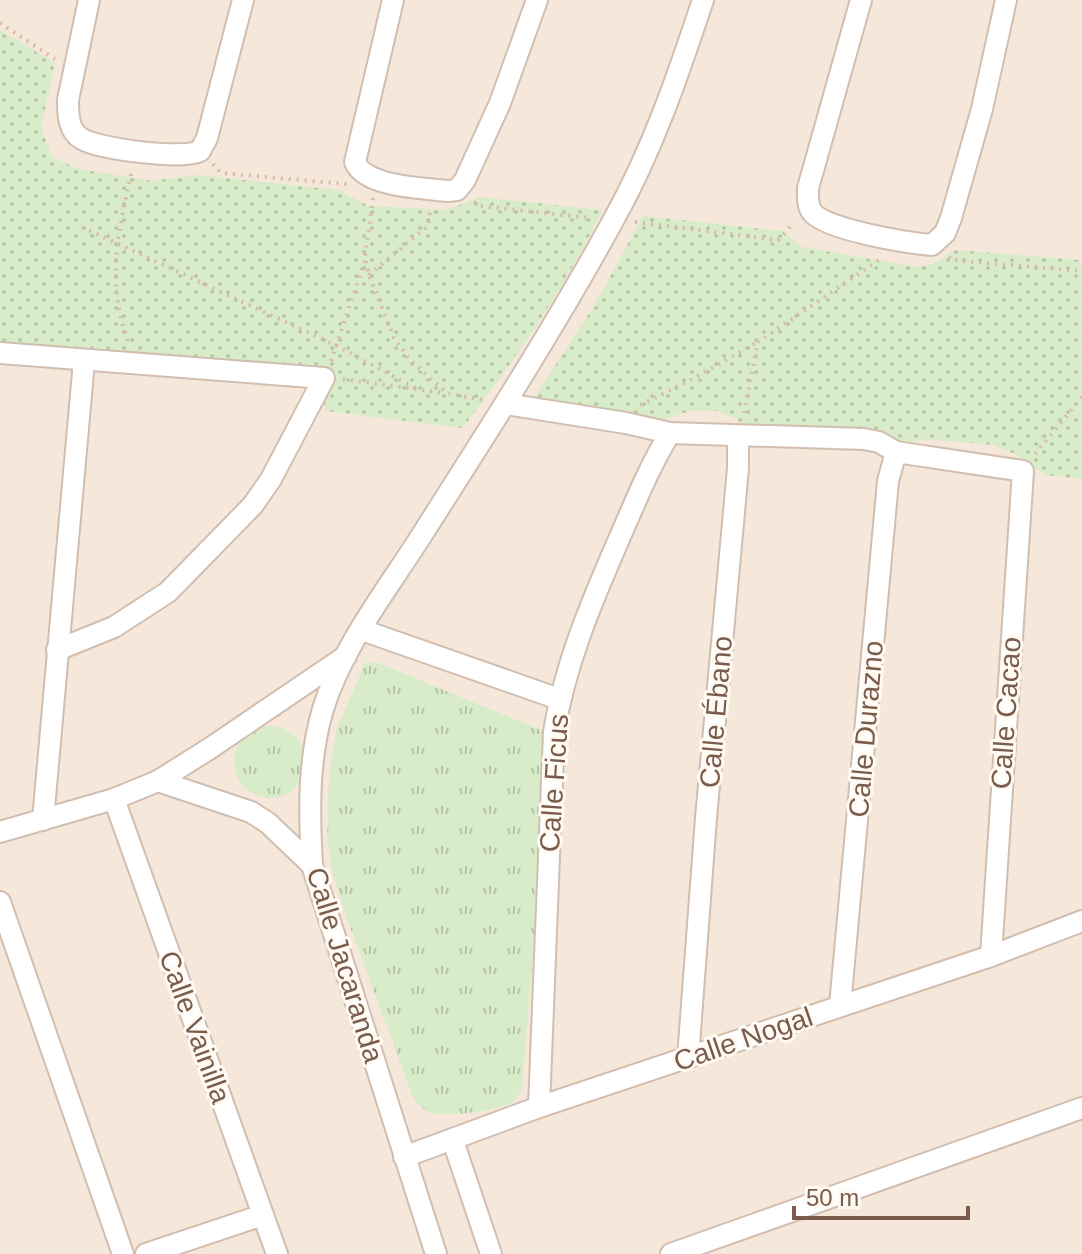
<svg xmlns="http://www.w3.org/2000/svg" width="1082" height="1254" font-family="Arial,sans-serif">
  <defs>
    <pattern id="grass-dots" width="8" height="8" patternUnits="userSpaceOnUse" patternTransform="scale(2)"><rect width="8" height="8" fill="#d8ecc9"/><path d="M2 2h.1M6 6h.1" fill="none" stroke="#b4c2a5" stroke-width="1.8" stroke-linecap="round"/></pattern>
    <pattern id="park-tufts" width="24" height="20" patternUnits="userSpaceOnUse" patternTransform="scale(2)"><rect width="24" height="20" fill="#d8ecc9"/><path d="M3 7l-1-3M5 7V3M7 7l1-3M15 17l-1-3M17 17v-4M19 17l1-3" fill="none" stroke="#b4c2a5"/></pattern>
  </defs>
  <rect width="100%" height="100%" fill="#fdf6ec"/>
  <rect fill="#f5e8da" x="0" y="0" width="1082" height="1254"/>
  <g fill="url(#grass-dots)">
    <path d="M0 30 55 63 41 127 52 157 79 169 152 181 197 175 338 190 369 206 447 210 479 197 602 210C566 288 514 360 463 428L326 411 322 395 296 383 0 344Z"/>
    <polygon points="643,216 783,231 802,247 917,267 934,263 955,250 1079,260 1082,264 1082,479 1046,475 1015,454 993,445 927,439 882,448 747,429 737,419 718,411 693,410 652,423 535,397 598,299"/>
  </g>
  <g fill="url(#park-tufts)">
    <path d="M376 662 541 730 547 736 550 747 522 1089C520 1091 517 1098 515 1100 505 1111 447 1117 432 1113 423 1110 418 1105 413 1097L346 916 333 875 327 839 329 777 336 731 365 663Z"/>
    <circle cx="270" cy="762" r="36"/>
  </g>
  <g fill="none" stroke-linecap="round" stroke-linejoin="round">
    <defs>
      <g id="street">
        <path d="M89 0 68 100C68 114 68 131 82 139 100 149 182 160 200 151L207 138 243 0"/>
        <path d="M393 0 355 162C365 187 423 188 448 191L457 190 465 180 500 103 537 0"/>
        <path d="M861 0 808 188C808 197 807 205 812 212 826 230 908 243 932 245L945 233 951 218 982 109 1006 0"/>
        <polyline points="0,353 324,378 271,479 253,505 168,592 114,627 57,650"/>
        <polyline points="505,404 626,423 670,433 864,439 879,442 896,452 1023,471 991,956"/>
        <polyline points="362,630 559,699"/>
        <polyline points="158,781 251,812 268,823 312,865"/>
        <polyline points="114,799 277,1254"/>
        <polyline points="43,820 84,361"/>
        <polyline points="0,832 114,799 158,781 209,749 346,656"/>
        <polyline points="0,902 123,1254"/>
        <polyline points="840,1006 888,481 896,452"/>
        <polyline points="688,1058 706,818 738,468 738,436"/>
        <path d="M539 1107 554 732C565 664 592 601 619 539 635 503 649 467 670 433"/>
        <polyline points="453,1141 491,1254"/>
        <polyline points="404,1157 539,1107 991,956 1082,921"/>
        <polyline points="146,1254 263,1215"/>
        <path d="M436 1254 312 865C309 812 308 760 323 709 343 644 390 586 425 530 490 428 556 325 614 219 653 149 678 75 703 0"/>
        <polyline points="671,1254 1082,1108"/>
      </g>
    </defs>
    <use href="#street" stroke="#d1beb0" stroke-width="24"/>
    <g stroke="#d9b8a5" stroke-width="4" stroke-dasharray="2 6" stroke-linecap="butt">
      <polyline points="0,23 55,59"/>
      <polyline points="213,164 221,173 347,184"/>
      <polyline points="373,198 365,257 369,275 394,338 410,360 447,393 483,400"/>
      <polyline points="474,202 480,206 591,218"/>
      <polyline points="635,222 778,240 794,223"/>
      <polyline points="82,227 337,346 419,390"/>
      <polyline points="949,257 951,260 1082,271"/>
      <polyline points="369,275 428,226 430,211"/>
      <path d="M128 341C105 278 119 232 132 169"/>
      <polyline points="331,361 365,260"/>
      <polyline points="343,379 445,393"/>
      <polyline points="640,405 685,383 758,342"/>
      <polyline points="744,413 758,342 882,258"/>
      <polyline points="1035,454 1082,397"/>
    </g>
    <use href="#street" stroke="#fff" stroke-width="20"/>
  </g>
  <g text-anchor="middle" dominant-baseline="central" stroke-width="6" stroke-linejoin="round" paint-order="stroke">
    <g font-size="28" fill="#7a5c4d" stroke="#fffaf3">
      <text transform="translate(716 712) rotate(-85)">Calle Ébano</text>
      <text transform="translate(1006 713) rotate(-86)">Calle Cacao</text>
      <text transform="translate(866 729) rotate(-85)">Calle Durazno</text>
      <text transform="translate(554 783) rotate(-86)">Calle Ficus</text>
      <text transform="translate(345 965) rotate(73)">Calle Jacaranda</text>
      <text transform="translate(195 1027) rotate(70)">Calle Vainilla</text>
      <text transform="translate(743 1039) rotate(-19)">Calle Nogal</text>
    </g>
  </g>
  <path d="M794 1206v12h174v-12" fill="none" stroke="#7a5c4d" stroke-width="4"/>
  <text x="806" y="1206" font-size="24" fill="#7a5c4d" stroke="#fffaf3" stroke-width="6" paint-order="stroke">50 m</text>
</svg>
